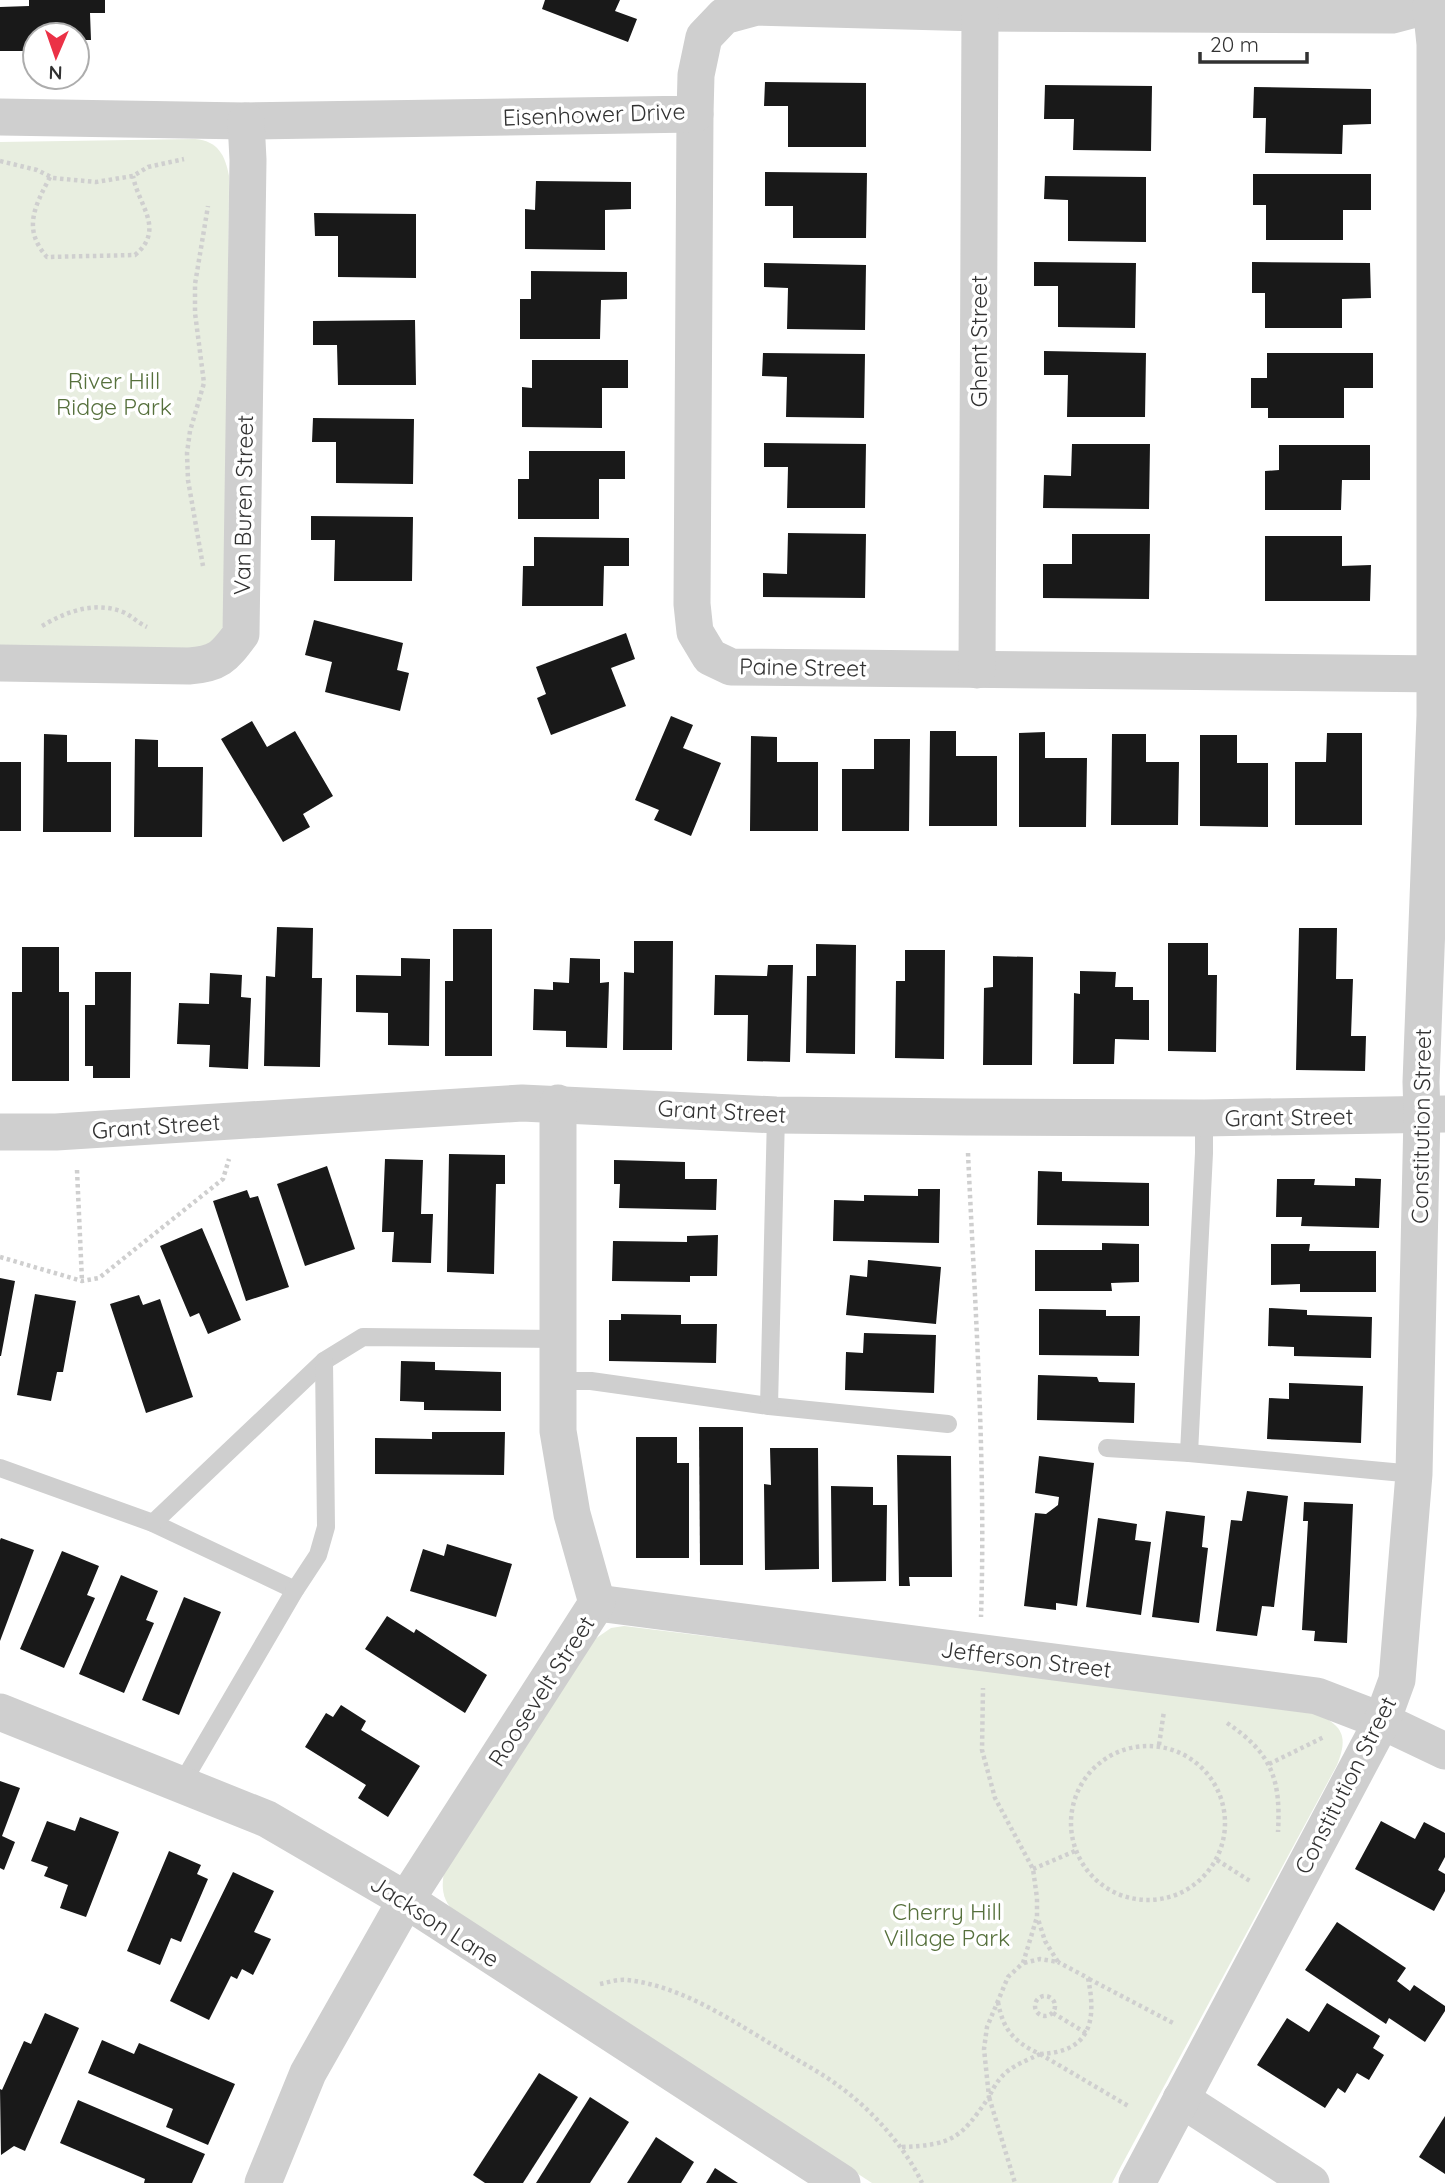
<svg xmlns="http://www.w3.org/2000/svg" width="1445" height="2183" font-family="Quicksand,sans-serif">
  <rect width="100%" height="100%" fill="#fff"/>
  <g fill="#e8eee0">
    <path d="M195 139C218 141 225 155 229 176L226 611 222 631 206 648 0 651V142Z"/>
    <path d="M624 1626 1313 1711C1340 1725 1350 1733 1337 1765L1112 2183H872L456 1914C441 1899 441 1887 445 1867L595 1639 611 1628Z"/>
  </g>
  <g fill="#191919">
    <polygon points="29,0 105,0 105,13 90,13 91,40 77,40 77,35 35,35 35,40 30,41 30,51 0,51 0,7 29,6"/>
    <polygon points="545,0 620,0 615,11 637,19 628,42 542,9"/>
    <polygon points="765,82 866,83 866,147 788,147 788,106 764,106"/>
    <polygon points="1045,85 1152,86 1151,151 1073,150 1074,119 1044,119"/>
    <polygon points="1254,87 1371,89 1371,124 1343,125 1342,154 1265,153 1266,118 1253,118"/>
    <polygon points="765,172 867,173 866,238 793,238 793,206 765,206"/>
    <polygon points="1253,174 1371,174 1371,210 1343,210 1343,240 1266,240 1266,205 1253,205"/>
    <polygon points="1045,176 1146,177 1146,242 1068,241 1068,200 1044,199"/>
    <polygon points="536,181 631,182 631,209 605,210 605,250 525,249 525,209 535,210"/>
    <polygon points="314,213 416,214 416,278 338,277 338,236 315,236"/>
    <polygon points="1034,262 1136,263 1135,328 1058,327 1058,286 1034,286"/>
    <polygon points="1252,262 1370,263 1371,298 1342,299 1342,328 1265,328 1265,293 1252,293"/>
    <polygon points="764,263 866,265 865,330 787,329 788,288 764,287"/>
    <polygon points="531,271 627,272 627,299 601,300 600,339 520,339 520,299 531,299"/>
    <polygon points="415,320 416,385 338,385 337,345 313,345 313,321"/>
    <polygon points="1044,351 1146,353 1145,417 1067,417 1068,375 1044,375"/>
    <polygon points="763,353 865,354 864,418 786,417 787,377 762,376"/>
    <polygon points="1267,353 1373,353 1373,388 1344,388 1344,418 1268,418 1268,408 1251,408 1251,378 1267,378"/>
    <polygon points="532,360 628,360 628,388 602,388 602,428 522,427 522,387 532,388"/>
    <polygon points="313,418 414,419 413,484 336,483 336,442 312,442"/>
    <polygon points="764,443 866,444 865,508 787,508 788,467 764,467"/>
    <polygon points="1072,444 1150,444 1149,509 1043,508 1044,475 1071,476"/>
    <polygon points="1279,445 1370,445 1370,480 1342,480 1341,510 1265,510 1265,471 1279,470"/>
    <polygon points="529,451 625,451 625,479 599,479 599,519 518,519 518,479 529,479"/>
    <polygon points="311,516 413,517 412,581 334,581 335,540 311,540"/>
    <polygon points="788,533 866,534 865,598 763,597 763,573 787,574"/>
    <polygon points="1072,534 1150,534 1149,599 1043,598 1043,564 1072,564"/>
    <polygon points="1265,536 1342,536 1342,566 1371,565 1370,601 1265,601"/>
    <polygon points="534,537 629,538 629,566 604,566 603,606 522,606 523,566 534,566"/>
    <polygon points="314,620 403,643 397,670 409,673 400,711 325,692 332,662 305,655"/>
    <polygon points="626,633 635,659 611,668 626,706 551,735 537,698 546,694 536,667"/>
    <polygon points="671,716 693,725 683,748 721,763 691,836 654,820 659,810 635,800"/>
    <polygon points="252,721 267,747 295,731 333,796 303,814 310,827 283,842 221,739"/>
    <polygon points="930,731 956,731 956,756 997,756 997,826 929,826"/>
    <polygon points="1045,732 1045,758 1087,758 1086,827 1019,827 1019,733"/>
    <polygon points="1327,733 1362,733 1362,825 1295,825 1295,762 1326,762"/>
    <polygon points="44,734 67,735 67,762 111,762 111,832 43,832"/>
    <polygon points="1112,734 1146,734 1146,762 1179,762 1178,825 1111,825"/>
    <polygon points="1200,735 1237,735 1237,763 1268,763 1268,827 1200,826"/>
    <polygon points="751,736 777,737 777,762 818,762 818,831 750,831"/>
    <polygon points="135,739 158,740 158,767 203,767 202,837 134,837"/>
    <polygon points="874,739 910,739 909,831 842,831 842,769 874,769"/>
    <rect x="0" y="762" width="21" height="69"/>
    <polygon points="277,927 313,928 312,978 322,978 320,1067 264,1066 266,976 275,977"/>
    <polygon points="1299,928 1337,928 1336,979 1353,979 1351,1036 1366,1036 1365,1071 1296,1070"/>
    <polygon points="453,929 492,929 492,1056 445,1056 445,981 453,981"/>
    <polygon points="634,941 673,941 672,1050 623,1050 624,972 634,973"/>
    <polygon points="1168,943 1208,943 1208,975 1217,975 1216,1052 1168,1051"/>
    <polygon points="816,944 856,945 855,1054 806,1053 807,976 816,976"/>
    <polygon points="22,947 59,947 59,992 69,992 69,1081 12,1081 12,992 22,992"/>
    <polygon points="905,950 945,950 944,1059 895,1058 896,981 905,981"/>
    <polygon points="993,956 1033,957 1032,1065 983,1065 984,988 993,987"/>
    <polygon points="401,958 430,959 429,1046 388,1045 388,1013 356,1012 356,975 401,976"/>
    <polygon points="570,958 600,959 600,983 609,982 607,1048 566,1047 566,1031 533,1030 534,989 553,990 553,982 569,983"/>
    <polygon points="768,965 793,965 790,1062 747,1061 748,1015 714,1015 715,975 767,976"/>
    <polygon points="1080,971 1116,972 1115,987 1133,987 1133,1000 1149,1000 1149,1040 1115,1039 1114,1064 1073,1064 1074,993 1080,994"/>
    <polygon points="95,972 131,972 130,1078 93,1078 93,1066 85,1066 85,1005 95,1005"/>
    <polygon points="210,973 242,975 241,997 251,998 248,1069 209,1067 210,1045 177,1044 179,1003 209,1004"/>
    <polygon points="449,1154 505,1155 505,1184 496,1184 494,1274 447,1272"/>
    <polygon points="385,1159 423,1160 421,1214 433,1214 431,1263 392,1262 394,1232 382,1232"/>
    <polygon points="614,1160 685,1162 685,1179 717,1179 716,1210 619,1208 620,1184 614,1184"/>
    <polygon points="327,1166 355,1249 305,1266 277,1184"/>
    <polygon points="1038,1171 1062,1172 1062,1181 1149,1183 1149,1226 1037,1225"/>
    <polygon points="1355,1178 1381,1179 1379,1228 1301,1226 1302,1217 1276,1217 1277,1179 1315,1179 1314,1185 1355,1186"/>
    <polygon points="918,1189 940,1189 939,1243 833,1241 834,1200 864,1201 864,1195 918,1196"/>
    <polygon points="247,1190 250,1198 258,1196 289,1287 246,1301 213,1201"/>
    <polygon points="202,1228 241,1320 208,1334 199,1313 190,1317 160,1246"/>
    <polygon points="718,1235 717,1276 690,1276 690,1282 612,1281 613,1241 687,1242 687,1236"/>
    <polygon points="1102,1243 1139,1244 1139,1282 1111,1283 1112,1291 1035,1291 1035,1250 1102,1250"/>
    <polygon points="1271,1244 1310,1244 1309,1251 1376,1251 1376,1292 1300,1292 1300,1284 1271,1285"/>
    <polygon points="868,1260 941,1267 936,1324 846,1315 850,1275 867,1277"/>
    <polygon points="0,1278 15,1281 1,1356 0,1356"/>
    <polygon points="35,1294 76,1301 63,1372 57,1372 51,1401 17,1395"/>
    <polygon points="139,1295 143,1305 160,1299 193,1397 146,1413 110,1304"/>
    <polygon points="1269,1308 1307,1310 1307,1315 1372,1317 1371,1358 1294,1356 1294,1347 1268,1346"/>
    <polygon points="1039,1309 1106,1310 1106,1316 1140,1316 1139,1356 1039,1355"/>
    <polygon points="621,1314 681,1315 681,1324 717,1324 716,1363 609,1361 609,1320 621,1320"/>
    <polygon points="864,1333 936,1335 934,1393 845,1390 846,1352 863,1353"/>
    <polygon points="401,1361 435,1362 435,1370 501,1372 501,1411 424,1410 424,1402 400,1401"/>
    <polygon points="1038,1375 1097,1377 1099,1382 1135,1383 1134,1423 1037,1420"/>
    <polygon points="1289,1383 1363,1386 1361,1443 1267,1439 1269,1398 1289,1399"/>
    <polygon points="699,1427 743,1427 743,1565 700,1565"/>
    <polygon points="432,1432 505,1432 504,1475 375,1474 375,1438 432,1439"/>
    <polygon points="636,1437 677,1437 677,1463 689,1463 689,1558 636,1558"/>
    <polygon points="770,1448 818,1448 819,1569 765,1570 764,1484 771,1485"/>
    <polygon points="897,1455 951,1456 952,1577 909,1577 910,1586 899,1586"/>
    <polygon points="1039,1456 1094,1463 1077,1606 1056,1603 1056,1610 1024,1606 1035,1513 1046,1514 1058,1505 1059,1497 1035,1493"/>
    <polygon points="831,1486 873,1487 873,1505 887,1505 886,1581 832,1582"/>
    <polygon points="1247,1491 1288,1496 1274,1607 1262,1606 1257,1636 1216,1631 1231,1520 1242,1521"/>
    <polygon points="1304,1502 1353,1504 1347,1643 1314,1641 1315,1631 1302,1630 1308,1521 1303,1521"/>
    <polygon points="1166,1511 1205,1516 1202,1547 1208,1548 1199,1623 1152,1617"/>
    <polygon points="1098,1518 1137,1524 1135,1540 1151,1542 1141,1615 1086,1607"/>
    <polygon points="1,1538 34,1550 0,1641 0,1540"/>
    <polygon points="447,1544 512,1564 496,1617 410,1591 423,1549 444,1556"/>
    <polygon points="62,1551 99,1566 87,1595 95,1598 64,1668 20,1649"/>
    <polygon points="121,1575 158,1591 146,1620 154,1623 124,1693 79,1674"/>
    <polygon points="184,1597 221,1612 179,1715 142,1700"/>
    <polygon points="387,1616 414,1633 416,1629 487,1675 465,1713 365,1649"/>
    <polygon points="341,1705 366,1721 361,1730 420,1766 388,1817 358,1798 366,1785 305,1747 326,1713 333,1717"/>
    <polygon points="0,1781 20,1788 2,1836 15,1842 4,1870 0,1868"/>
    <polygon points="80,1817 119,1832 86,1917 60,1908 68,1885 44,1876 48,1867 31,1861 47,1821 75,1831"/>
    <polygon points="1381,1821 1415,1839 1424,1822 1445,1833 1445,1857 1438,1870 1445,1874 1445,1891 1434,1911 1355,1869"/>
    <polygon points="169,1851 201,1865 197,1874 208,1879 181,1942 171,1938 160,1965 127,1951"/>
    <polygon points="233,1872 274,1891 254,1932 271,1939 253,1975 242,1969 237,1979 231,1976 209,2020 170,2001"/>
    <polygon points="1337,1922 1406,1968 1397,1981 1410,1991 1414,1985 1445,2006 1445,2011 1425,2042 1389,2018 1386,2024 1305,1970"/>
    <polygon points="1327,2003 1380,2036 1373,2048 1384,2055 1369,2080 1357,2073 1345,2093 1338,2088 1325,2108 1257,2065 1287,2018 1309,2032"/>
    <polygon points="45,2013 79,2028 25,2151 14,2146 1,2155 0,2089 2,2090 24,2041 31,2044"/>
    <polygon points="102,2040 134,2054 139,2043 235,2084 208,2145 166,2127 173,2109 88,2073"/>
    <polygon points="539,2073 578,2097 523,2183 485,2183 473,2175"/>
    <polygon points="590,2097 629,2122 590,2183 536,2183"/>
    <polygon points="78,2100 205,2154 192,2183 144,2183 145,2179 60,2143"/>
    <polygon points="1445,2116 1445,2174 1419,2157"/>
    <polygon points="656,2137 694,2162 681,2183 627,2183"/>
    <polygon points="715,2168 738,2183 706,2183"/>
  </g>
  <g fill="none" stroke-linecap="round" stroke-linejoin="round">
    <g stroke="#cfcfcf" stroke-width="4.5" stroke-dasharray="3.5 3.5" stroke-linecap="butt">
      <polyline points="0,161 37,170 53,178 96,182 133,176 148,167 184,159"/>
      <path d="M50 177C35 206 22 229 47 257L135 255C166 229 138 205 133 176"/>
      <polyline points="203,566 188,480 187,453 190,431 204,383 195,313 195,284 208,206"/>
      <path d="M42 626C67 611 95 601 123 612 132 616 138 623 147 627"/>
      <path d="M968 1153C975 1307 986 1462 981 1617"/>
      <polyline points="77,1170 82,1281"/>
      <polyline points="0,1257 82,1281 99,1278 223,1179 229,1159"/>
      <path d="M1227 1723C1272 1753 1281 1780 1278 1832"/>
      <polyline points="1159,1745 1164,1711"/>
      <circle cx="1148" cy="1823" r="77"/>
      <polyline points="1269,1764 1324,1737"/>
      <polyline points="1217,1860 1250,1881"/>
      <polyline points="1033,1869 1075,1851"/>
      <polyline points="1024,1963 1040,1959 1058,1962 1045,1941 1038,1919"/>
      <polyline points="1089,1979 1175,2024"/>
      <path d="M600 1984C609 1982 618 1979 627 1980 683 1986 734 2022 781 2050 800 2062 822 2073 840 2087 871 2109 906 2148 922 2183"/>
      <circle cx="1045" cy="2006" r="10"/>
      <path d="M998 2002C1003 2030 1014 2042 1040 2054 1013 2067 1002 2069 989 2097L1015 2183"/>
      <polyline points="1053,2013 1086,2033"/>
      <path d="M1040 2054C1090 2052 1097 2022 1088 1978L1058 1962"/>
      <polyline points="1040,2054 1130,2107"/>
      <path d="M902 2147C953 2145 961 2138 989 2097L984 2049 987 2027 1008 1977 1023 1963 1037 1917V1898L1033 1869 995 1798 982 1750 983 1688"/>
    </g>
    <g stroke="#cfcfcf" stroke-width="18">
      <polyline points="559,1381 591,1381 769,1406 948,1424"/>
      <polyline points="769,1406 776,1115"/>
      <polyline points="1107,1448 1189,1453 1414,1474"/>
      <polyline points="1189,1453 1204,1153 1204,1118"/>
      <polyline points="0,1468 153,1523 295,1590"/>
      <polyline points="153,1523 324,1361 363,1337 559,1339"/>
      <polyline points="181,1785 295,1590 318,1555 326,1527 324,1361"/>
    </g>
    <g stroke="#cfcfcf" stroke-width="37">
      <polyline points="695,114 692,604 695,632 710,657 731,667 1445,674"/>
      <polyline points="0,117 246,121 695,114 696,75 704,37 724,16 757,7 980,13 1392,15 1445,1"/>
      <path d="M0 663 189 666C218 664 224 657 241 634L248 160 246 121"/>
      <polyline points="977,670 980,13"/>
      <polyline points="0,1132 56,1132 522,1103 776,1115 966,1117 1204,1118 1445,1114"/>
      <polyline points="597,1603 1317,1696 1382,1721 1445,1751"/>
      <polyline points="0,1712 267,1819 406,1900 842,2183"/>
      <polyline points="1181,2099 1311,2183"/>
      <polyline points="263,2183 308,2073 406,1900 597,1603 572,1514 558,1431 558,1103"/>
      <polyline points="1137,2183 1382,1721 1397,1680 1414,1474 1422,1115 1421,1082 1435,716 1435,44 1431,5"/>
    </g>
  </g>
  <g text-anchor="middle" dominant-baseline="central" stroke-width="7" stroke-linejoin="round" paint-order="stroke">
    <g font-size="23" fill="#323232" stroke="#fff">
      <text transform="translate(594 114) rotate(-2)">Eisenhower Drive</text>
      <text transform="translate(978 341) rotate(-90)">Ghent Street</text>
      <text transform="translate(243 505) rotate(-89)">Van Buren Street</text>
      <text transform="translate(803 667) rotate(1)">Paine Street</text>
      <text transform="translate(722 1111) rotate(3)">Grant Street</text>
      <text transform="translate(1289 1117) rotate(-1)">Grant Street</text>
      <text transform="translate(156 1126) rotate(-4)">Grant Street</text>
      <text transform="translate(1421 1126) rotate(-89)">Constitution Street</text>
      <text transform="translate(1026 1659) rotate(7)">Jefferson Street</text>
      <text transform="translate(541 1691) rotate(-57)">Roosevelt Street</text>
      <text transform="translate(1345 1785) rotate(-63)">Constitution Street</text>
      <text transform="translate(435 1921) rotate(33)">Jackson Lane</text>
    </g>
    <g font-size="23" fill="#56703c" stroke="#fff">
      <text x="114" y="380">River Hill<tspan x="114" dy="26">Ridge Park</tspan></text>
      <text x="947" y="1911">Cherry Hill<tspan x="947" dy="26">Village Park</tspan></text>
    </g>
  </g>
  <g transform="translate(56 56) rotate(182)"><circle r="33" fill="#ffffff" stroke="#adadad" stroke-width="2"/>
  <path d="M0-5L12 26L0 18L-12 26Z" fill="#eb3146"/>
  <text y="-10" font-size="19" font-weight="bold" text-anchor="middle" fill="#323232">N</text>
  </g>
  <path d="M1200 52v10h107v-10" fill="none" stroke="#323232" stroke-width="3.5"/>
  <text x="1210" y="52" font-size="21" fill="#323232" stroke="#ffffff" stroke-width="5" paint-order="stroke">20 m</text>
</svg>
